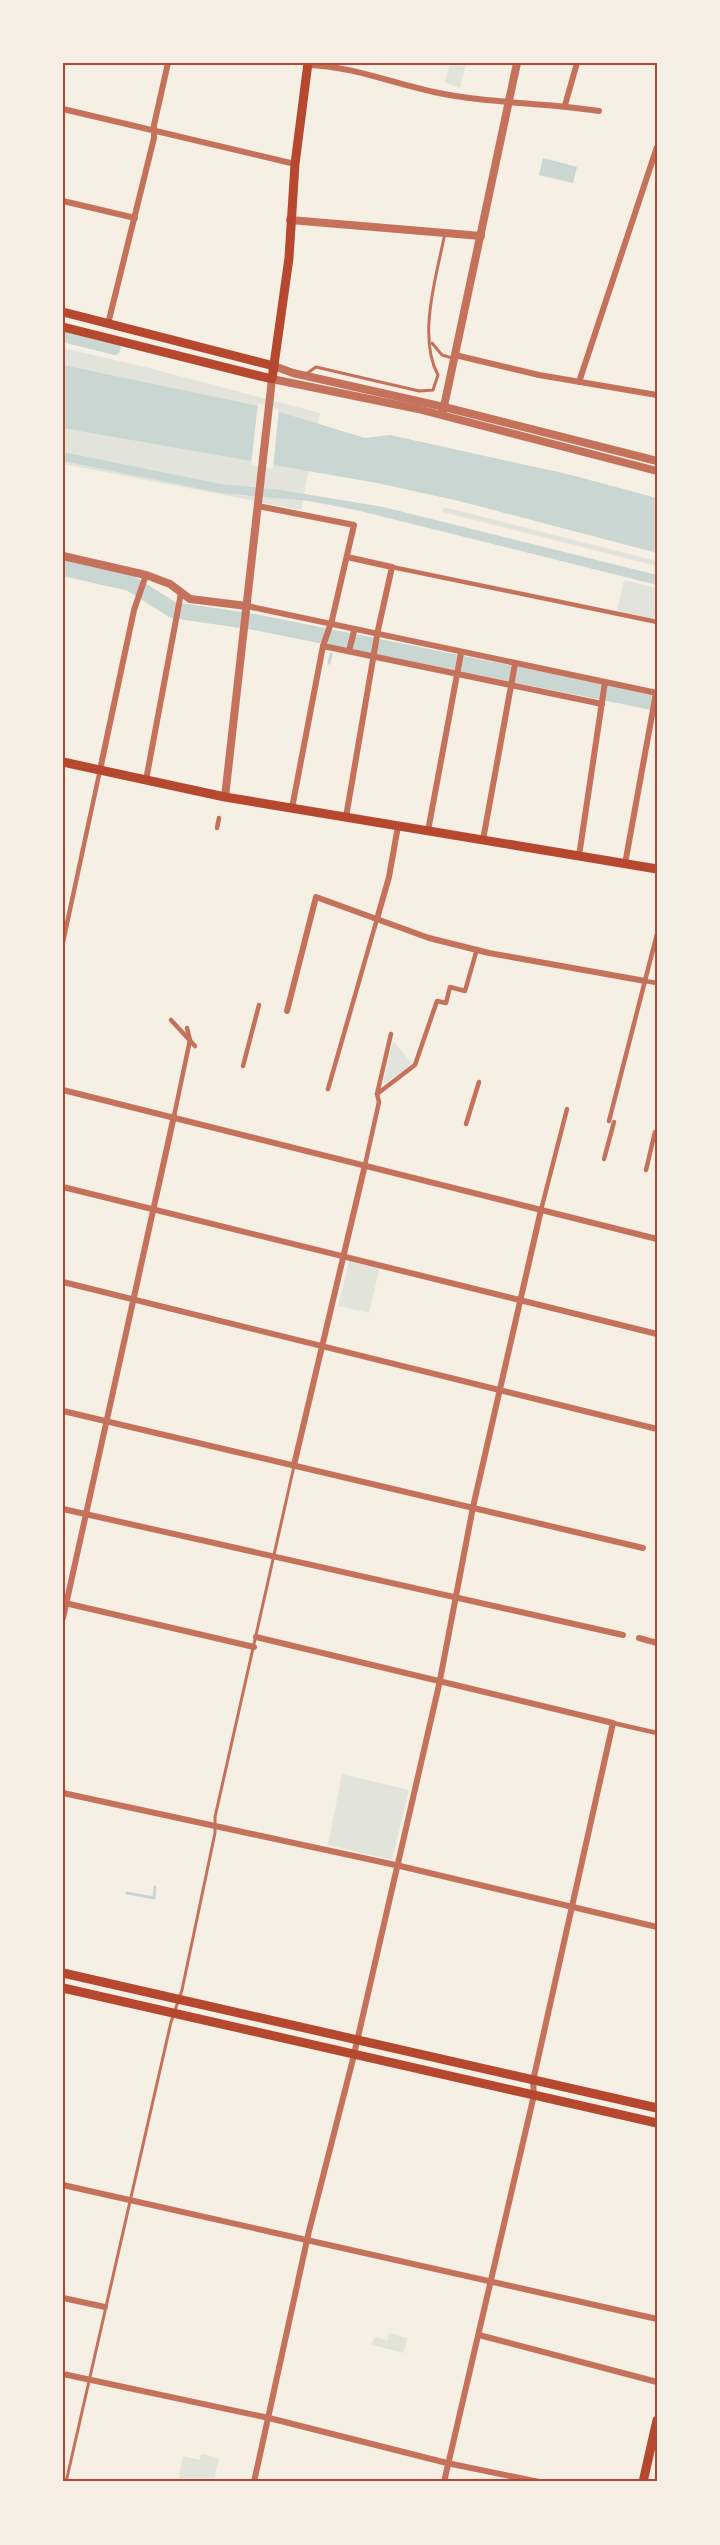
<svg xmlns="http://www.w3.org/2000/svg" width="720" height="2545" font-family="Figtree,sans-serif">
  <rect width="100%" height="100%" fill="#f6efe4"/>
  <g fill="#e2e4dc">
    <polygon points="450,63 466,63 460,88 445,82"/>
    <polygon points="63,348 145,367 320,413 301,510 63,464"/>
    <polygon points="444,507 657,561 657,566 442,512"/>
    <polygon points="624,580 657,588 657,620 617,611"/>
    <polygon points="393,1041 414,1065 383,1084"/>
    <polygon points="350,1258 380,1266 369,1313 338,1306"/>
    <polygon points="342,1774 409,1790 392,1860 328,1845"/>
    <polygon points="389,2333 407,2338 404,2353 372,2345 374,2337 387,2340"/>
    <polygon points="201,2454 219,2458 214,2482 178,2482 183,2456 200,2460"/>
  </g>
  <g fill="#c9d6d2">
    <polygon points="543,158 577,167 573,183 539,175"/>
    <polygon points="63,365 263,407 365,438 390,435 567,474 657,498 657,553 459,501 377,483 63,428"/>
    <polygon points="63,452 221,484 281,490 383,507 657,575 657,585 356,510 309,501 221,493 63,461"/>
  </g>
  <polygon fill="#f6efe4" points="258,403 279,409 273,469 251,465"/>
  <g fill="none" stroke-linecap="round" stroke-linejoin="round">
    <g stroke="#c9d6d2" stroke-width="3">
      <polyline points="329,663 331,654"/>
      <polyline points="127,1893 154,1898 155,1887"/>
    </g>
    <polygon stroke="#c9d6d2" stroke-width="10" points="66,335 116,345 115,350 66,338"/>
    <polyline stroke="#c9d6d2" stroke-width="16" points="63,568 130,583 173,610 255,622 657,703"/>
    <g stroke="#c5725c" stroke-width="3">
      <polyline points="432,343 442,355 452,358"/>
      <path d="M306 374 316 367 419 391 433 390 438 375C417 337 437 274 445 233"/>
      <polyline points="66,2482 171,2022 182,1990 215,1833 215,1817 294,1466"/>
    </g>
    <g stroke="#c5725c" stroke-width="4.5">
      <polyline points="392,567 657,622"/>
      <polyline points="217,828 219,818"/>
      <polyline points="63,942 100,770"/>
      <polyline points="645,981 657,983"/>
      <polyline points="171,1020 195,1046"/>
      <polyline points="243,1066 259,1005"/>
      <polyline points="328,1089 377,919"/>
      <polyline points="377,1094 391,1034"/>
      <polyline points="174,1116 190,1040 187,1028"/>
      <polyline points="609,1121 657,934"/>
      <polyline points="466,1124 479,1082"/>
      <polyline points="604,1159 614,1122"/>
      <polyline points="365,1165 379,1102 377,1094 415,1065 437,1001 446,1003 450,987 465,991 477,949"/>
      <polyline points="646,1170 655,1132"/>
      <polyline points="541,1210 567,1109"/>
      <polyline points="613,1723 657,1733"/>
    </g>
    <g stroke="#c5725c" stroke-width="6">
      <path d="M307 65C352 66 391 83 434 92 488 104 544 102 599 111"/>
      <polyline points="565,105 577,63"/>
      <polyline points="63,109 295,164"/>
      <polyline points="63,201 135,218"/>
      <polyline points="108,324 154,138 154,125 168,63"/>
      <polyline points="455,355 539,375 657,395"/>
      <polyline points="579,382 657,147"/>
      <polyline points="258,506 354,525 332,620 323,646 292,808"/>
      <polyline points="247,606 657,693"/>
      <polyline points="323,646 602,704"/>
      <polyline points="349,651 354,631"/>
      <polyline points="100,770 134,610 146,575"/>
      <polyline points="146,780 181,593"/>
      <polyline points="346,817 378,630 392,567 347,557"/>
      <polyline points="428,831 461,653"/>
      <polyline points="483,840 515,664"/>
      <polyline points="579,856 605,682"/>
      <polyline points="625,864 656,693"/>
      <polyline points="377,919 389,877 398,826"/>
      <polyline points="287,1011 316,897 429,938 489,953 645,981"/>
      <polyline points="63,1090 657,1239"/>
      <polyline points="63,1187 657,1334"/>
      <polyline points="63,1282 657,1429"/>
      <polyline points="63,1411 643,1548"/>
      <polyline points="294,1465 365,1165"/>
      <polyline points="63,1509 623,1635"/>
      <polyline points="65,1603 254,1647"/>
      <polyline points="63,1618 174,1116"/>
      <polyline points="256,1637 613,1723 533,2081 534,2095 444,2482"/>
      <polyline points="639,1638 657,1643"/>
      <polyline points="63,1793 400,1866 657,1927"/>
      <polyline points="63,2185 657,2319"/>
      <polyline points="63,2298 105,2307"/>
      <polyline points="479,2335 657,2382"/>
      <polyline points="63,2374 269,2418 447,2463 539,2482"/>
      <polyline points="254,2482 309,2231 352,2063 439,1685 473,1507 541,1210"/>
    </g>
    <g stroke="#c5725c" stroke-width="8">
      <polyline points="290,220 481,236"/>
      <polyline points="274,366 293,373 444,407 657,461"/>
      <polyline points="443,411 517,63"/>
      <polyline points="63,556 146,575 170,584 190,599 247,606"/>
      <polyline points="225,797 272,379 418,409 657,471"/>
    </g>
    <g stroke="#b5482f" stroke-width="9">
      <polyline points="63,312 274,366"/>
      <polyline points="63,327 272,379 289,258 295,164 308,63"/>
      <polyline points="63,762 225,797 657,869"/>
      <polyline points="643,2482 657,2420"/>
    </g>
    <g stroke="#b5482f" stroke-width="9">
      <polyline points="63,1973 657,2108"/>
      <polyline points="63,1988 657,2123"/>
    </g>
  </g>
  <rect width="720" height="2545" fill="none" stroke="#f6efe4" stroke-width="129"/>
  <rect x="64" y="64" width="592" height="2416" fill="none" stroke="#b5482f" stroke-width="2"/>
</svg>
